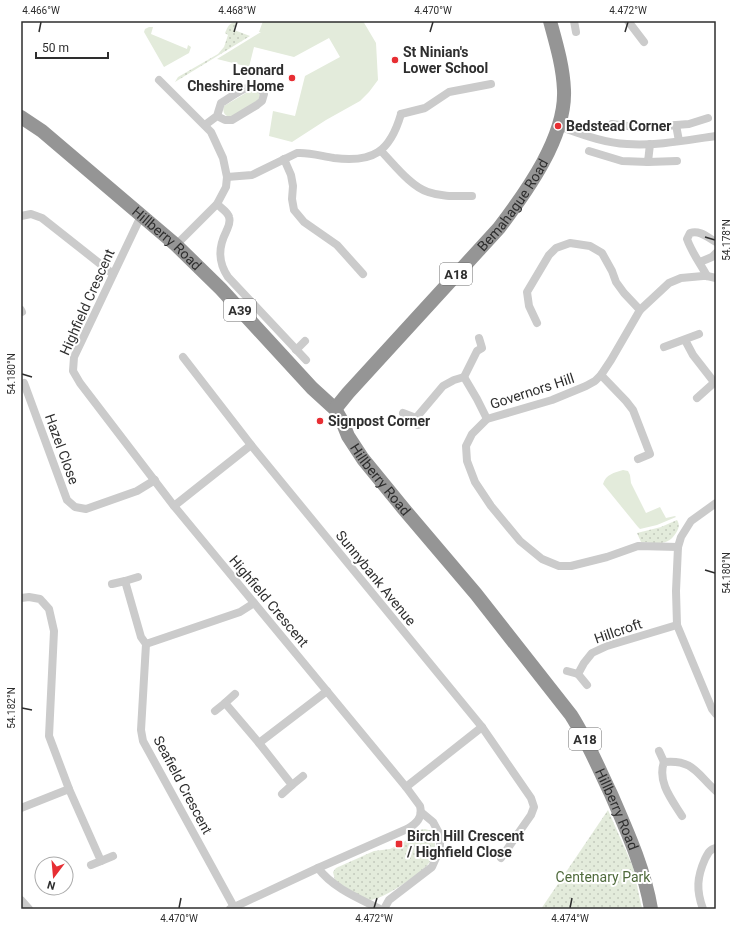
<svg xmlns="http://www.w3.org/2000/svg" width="737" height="930" font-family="Roboto,sans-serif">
  <defs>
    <pattern id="grass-dots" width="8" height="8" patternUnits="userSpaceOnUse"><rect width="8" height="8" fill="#e3ebdb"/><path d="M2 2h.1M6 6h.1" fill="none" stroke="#c3cabc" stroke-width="1.8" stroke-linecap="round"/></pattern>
  </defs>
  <rect width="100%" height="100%" fill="#fff"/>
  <g fill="url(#grass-dots)">
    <path d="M233 23H236L234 30 250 36 175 82 178 77 218 54 224 47 228 35 225 33C227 29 228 24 233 23Z"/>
    <path d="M677 520C680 525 679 528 676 533 667 547 656 543 641 542L637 533 661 527Z"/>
    <polygon points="608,810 633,867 642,909 541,909"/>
    <path d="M425 829 432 831C437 841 436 854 429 863 422 873 382 900 370 900 362 900 342 885 335 880L333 872 336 868 374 851 390 849 402 843 412 837 419 830Z"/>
  </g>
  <g fill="#e3ebdb">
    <polygon points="263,21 363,21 376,43 378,80 369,92 360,101 326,120 292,142 269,136 273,111 295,116 305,76 340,57 329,38 294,57 254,47 249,67 217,59 261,32 259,32"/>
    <polygon points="149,27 153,27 151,34 187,49 188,45 191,47 189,53 164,67 144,32 145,29"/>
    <path d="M251 90 257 91 260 95 258 101 231 117C225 117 222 112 224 106Z"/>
    <path d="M623 470 628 471 630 475 631 483 646 513 660 507 666 518 675 516 676 517 657 525 640 529 638 527 603 484C606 474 614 473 623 470Z"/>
  </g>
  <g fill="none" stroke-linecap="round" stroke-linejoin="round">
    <g stroke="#cbcbcb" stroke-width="8">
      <polyline points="574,21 576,32"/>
      <polyline points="628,21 644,42"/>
      <polyline points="159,80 211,132 223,158 227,177 226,187 217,204 176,245"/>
      <polyline points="401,114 425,108 449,92 491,84"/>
      <polyline points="612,124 643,128 676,125 679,141"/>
      <path d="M205 125 217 116 221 103C228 99 245 86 254 86 259 86 261 90 264 94L262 101 257 105 232 120H225L217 116"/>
      <polyline points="676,125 689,124 708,118"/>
      <path d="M558 126C581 134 603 143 627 144 657 146 687 140 716 136"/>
      <path d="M381 151C393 163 411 187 428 192 442 197 457 196 472 196"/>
      <polyline points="589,151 622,161 648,162 650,144"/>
      <polyline points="284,159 291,175 293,186 292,199 294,210 304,222 337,245 363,274"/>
      <polyline points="648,162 677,161"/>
      <path d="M227 177 252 175 297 153C309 152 321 156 334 158 373 163 390 152 401 114"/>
      <path d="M217 204C221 208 228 212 229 217 231 223 228 227 226 232 218 248 218 262 228 277L306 360"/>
      <polyline points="21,216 31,214 42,218 113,274"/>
      <path d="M141 216 74 357 73 371 80 383 174 506 406 787 420 806C423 818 416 824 407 829L318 868 230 909"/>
      <polyline points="700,262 712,257 716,253"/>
      <path d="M707 276C700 263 692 253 687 239L690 233C700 230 707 237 716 242"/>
      <polyline points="21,310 22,312"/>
      <polyline points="537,323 529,306 527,292 549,255 556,248 570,243 590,246 602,253 612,271 616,282 624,293 640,310"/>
      <polyline points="685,340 693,355 714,382"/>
      <polyline points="664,347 699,334"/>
      <polyline points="296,350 305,341"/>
      <polyline points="183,357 251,445 482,727 531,798 534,807 531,815 501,858"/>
      <polyline points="601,375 626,401 633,410 650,454 638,459"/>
      <polyline points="464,377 477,351 482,348 479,338"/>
      <polyline points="24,383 67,500 75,507 86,509 137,491 155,480"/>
      <polyline points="697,398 716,381"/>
      <polyline points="403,413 416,418"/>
      <polyline points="418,425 416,418 443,386 454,380 464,377 477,399 487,419"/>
      <polyline points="716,503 691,521 681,537 678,547 676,591 677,625 712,709 716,714"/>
      <polyline points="174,506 251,445"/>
      <polyline points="678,547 638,546 607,557 571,566 559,566 542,559 520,541 491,506 475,482 467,461 466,446 472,434 487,419 552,400 586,386 595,381 601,375 611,360 640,310 669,283 681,278 703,276 707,276 716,278"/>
      <polyline points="125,581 138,577"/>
      <polyline points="112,584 125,581 141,637 146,644 141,730 143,741 234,907"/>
      <polyline points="21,598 29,597 40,599 49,609 54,631 49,736 69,789 101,861 91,865"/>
      <polyline points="146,644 240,612 254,603"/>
      <polyline points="567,671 578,674 584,663 592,653 607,646 677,625"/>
      <polyline points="578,674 587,685"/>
      <polyline points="225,703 235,694"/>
      <polyline points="215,711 225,703 259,743 292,785 282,794"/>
      <polyline points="259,743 327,691"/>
      <polyline points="659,751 664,762"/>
      <polyline points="292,785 303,776"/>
      <polyline points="406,787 482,727"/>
      <polyline points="21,808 69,789"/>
      <path d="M682 816C672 800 657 782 664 762 693 759 697 774 716 791"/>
      <polyline points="101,861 113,856"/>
      <path d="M318 868C333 888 358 898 380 909"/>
      <polyline points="21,900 29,909"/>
      <polyline points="384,909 389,900 432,867 440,849 440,835 433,822 421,812"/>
      <path d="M703 909C696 890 697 877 705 859 708 853 710 849 716 848"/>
    </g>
    <g stroke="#959595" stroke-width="14">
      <path id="s1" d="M21 117 42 131 176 245 221 289 312 388 335 409 342 421 348 436 363 459 403 508 476 594 571 715C587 740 598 767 611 794 627 831 644 868 651 909"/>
      <path id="s2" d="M335 409 348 393 499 228C527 191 566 137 564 90 563 66 556 43 550 21"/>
    </g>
  </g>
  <path fill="none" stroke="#2e2e2e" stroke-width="1.5" d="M39 32 41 22M234 32 237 22M430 32 433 22M625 32 628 22M705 237 715 240M22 374 32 377M705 570 715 573M22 708 32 710M179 908 181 898M374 908 377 898M570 908 572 898"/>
  <g fill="#e72e33" stroke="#fff" stroke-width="1.5">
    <circle cx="395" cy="60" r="4"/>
    <circle cx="292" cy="78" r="4"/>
    <circle cx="558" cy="126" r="4"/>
    <circle cx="320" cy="421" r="4"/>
    <rect x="395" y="840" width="8" height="8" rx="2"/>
  </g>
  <g text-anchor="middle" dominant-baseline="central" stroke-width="4" stroke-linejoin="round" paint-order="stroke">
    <g fill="#fff" stroke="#6d6d6d" stroke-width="1">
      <rect x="440" y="263" width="32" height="22" rx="3"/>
      <rect x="224" y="299" width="32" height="22" rx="3"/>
      <rect x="569" y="728" width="32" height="22" rx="3"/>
    </g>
    <g font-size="13" font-weight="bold" fill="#2e2e2e">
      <text x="456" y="274">A18</text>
      <text x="240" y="310">A39</text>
      <text x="585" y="739">A18</text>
    </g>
    <g font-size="14" font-weight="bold" fill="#2e2e2e" stroke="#fff" text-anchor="start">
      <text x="403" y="52">St Ninian's<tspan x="403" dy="16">Lower School</tspan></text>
      <text x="284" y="70" text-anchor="end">Leonard<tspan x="284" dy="16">Cheshire Home</tspan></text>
      <text x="566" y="126">Bedstead Corner</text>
      <text x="328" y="421">Signpost Corner</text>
      <text x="407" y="836">Birch Hill Crescent<tspan x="407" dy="16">/ Highfield Close</tspan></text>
    </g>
    <g font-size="14" fill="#2e2e2e" stroke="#fff">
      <text stroke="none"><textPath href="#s2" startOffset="271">Bemahague Road</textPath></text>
      <text stroke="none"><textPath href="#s1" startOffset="190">Hillberry Road</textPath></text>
      <text transform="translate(87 302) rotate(-66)">Highfield Crescent</text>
      <text transform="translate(532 391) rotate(-18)">Governors Hill</text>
      <text transform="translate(62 449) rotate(70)">Hazel Close</text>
      <text stroke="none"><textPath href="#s1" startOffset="514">Hillberry Road</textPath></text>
      <text transform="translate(376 578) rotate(51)">Sunnybank Avenue</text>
      <text transform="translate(269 601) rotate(50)">Highfield Crescent</text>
      <text transform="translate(618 631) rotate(-19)">Hillcroft</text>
      <text transform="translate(183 785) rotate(62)">Seafield Crescent</text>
      <text stroke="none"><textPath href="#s1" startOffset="922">Hillberry Road</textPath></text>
    </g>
    <g font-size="14" fill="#4f6a3b" stroke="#fff">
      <text x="603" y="877">Centenary Park</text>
    </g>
  </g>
  <rect width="737" height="930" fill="none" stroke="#ffffff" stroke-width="44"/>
  <g transform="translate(54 876) rotate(196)"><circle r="19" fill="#ffffff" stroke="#ababab"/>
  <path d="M0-3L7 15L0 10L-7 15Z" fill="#e72e33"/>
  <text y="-6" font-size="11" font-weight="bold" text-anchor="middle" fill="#2e2e2e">N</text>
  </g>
  <path d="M36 52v6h72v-6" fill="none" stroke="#2e2e2e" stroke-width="2"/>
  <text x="42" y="52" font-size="12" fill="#2e2e2e" stroke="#ffffff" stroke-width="3" paint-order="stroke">50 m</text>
  <rect x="22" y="22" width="693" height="886" fill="none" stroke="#2e2e2e" stroke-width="1.5"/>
  <g font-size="10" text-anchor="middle" fill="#2e2e2e">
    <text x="41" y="14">4.466°W</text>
    <text x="237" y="14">4.468°W</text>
    <text x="433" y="14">4.470°W</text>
    <text x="628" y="14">4.472°W</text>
    <text transform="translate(726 240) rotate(-90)" y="4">54.178°N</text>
    <text transform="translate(11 374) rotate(-90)" y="4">54.180°N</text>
    <text transform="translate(726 573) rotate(-90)" y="4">54.180°N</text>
    <text transform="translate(11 708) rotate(-90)" y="4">54.182°N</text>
    <text x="179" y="922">4.470°W</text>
    <text x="374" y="922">4.472°W</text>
    <text x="570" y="922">4.474°W</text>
  </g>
</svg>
